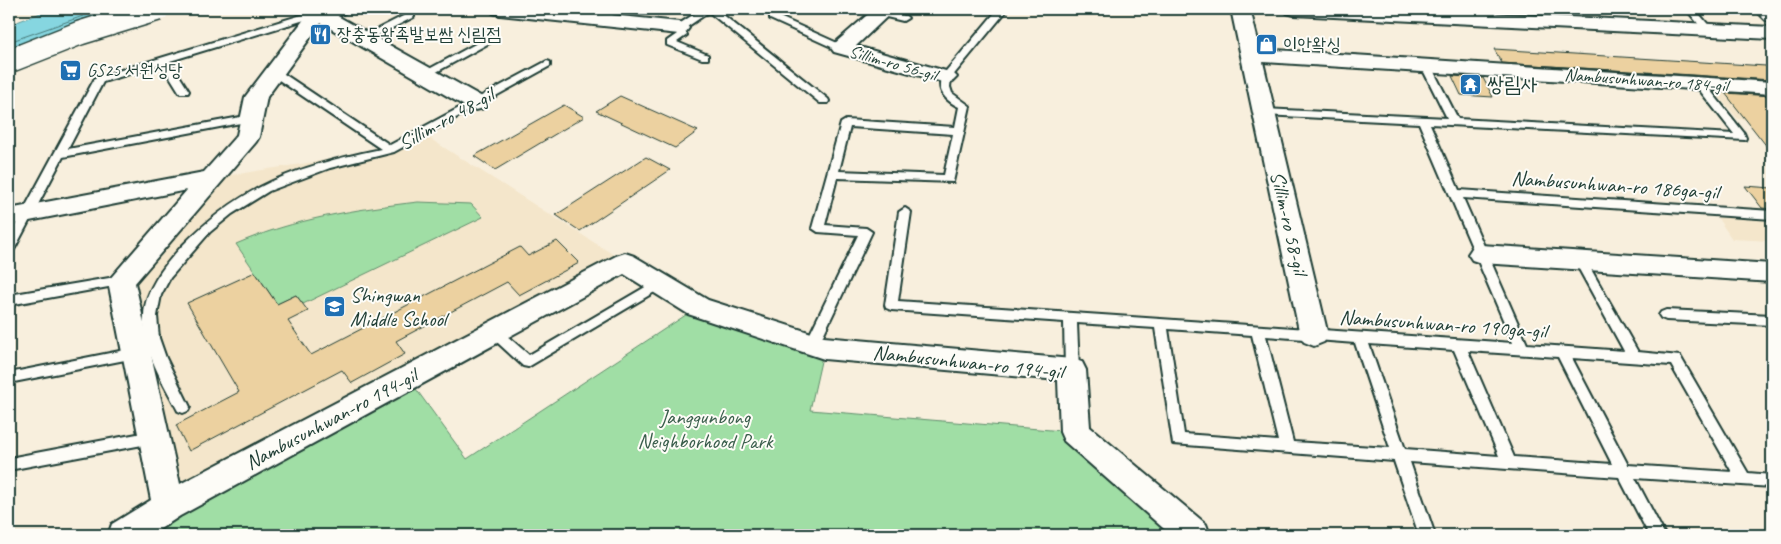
<svg xmlns="http://www.w3.org/2000/svg" width="1781" height="544" font-family="Caveat,'Poor Story',sans-serif">
  <rect width="100%" height="100%" fill="#f8efdd"/>
  <filter id="ink" filterUnits="userSpaceOnUse"><feTurbulence type="fractalNoise" baseFrequency=".02" numOctaves="2"/><feDisplacementMap in="SourceGraphic" scale="10" xChannelSelector="R" yChannelSelector="G"/><feConvolveMatrix kernelMatrix="1 2 1 2 8 2 1 2 1" color-interpolation-filters="sRGB"/></filter>
  <g filter="url(#ink)">
    <g fill="#f4e6cb">
      <polygon points="1711,87 1772,92 1772,121 1738,119"/>
      <polygon points="421,133 625,262 169,506 121,281 212,178 390,150"/>
      <polygon points="1717,217 1772,221 1772,241 1732,239"/>
    </g>
    <g fill="#a0dea5" stroke="#608e6c">
      <path d="M418 202 471 204 483 217 303 304 296 295 277 304 236 244C294 219 356 209 418 202Z"/>
      <polygon points="698,307 824,348 810,410 1075,432 1194,535 124,535 169,506 408,378 467,459"/>
    </g>
    <polygon fill="#86d6e0" stroke="#5d999b" points="51,9 119,9 9,48 9,25"/>
    <g fill="none" stroke-linecap="round" stroke-linejoin="round">
      <polyline stroke="#487a79" stroke-width="1" points="9,42 103,9"/>
    </g>
    <g fill="#ecd1a0" stroke="#1f3d34">
      <polygon points="1494,49 1766,66 1772,73 1772,80 1502,63"/>
      <polygon points="1452,76 1483,78 1493,97 1461,95"/>
      <polygon points="1725,93 1772,96 1772,153"/>
      <polygon points="620,96 698,131 675,148 596,111"/>
      <polygon points="564,105 584,117 495,170 474,156"/>
      <polygon points="646,157 670,170 580,231 556,215"/>
      <polygon points="1745,186 1772,188 1772,209 1762,208"/>
      <polygon points="557,241 579,263 519,295 507,282 396,341 405,354 352,383 342,370 189,451 176,425 239,392 187,303 255,272 277,304 296,295 308,311 288,321 311,355 520,247 528,256"/>
    </g>
    <g fill="none" stroke-linecap="round" stroke-linejoin="round">
      <defs>
        <g id="service">
          <polygon points="340,9 352,9 330,20 327,21 322,18"/>
          <polygon points="610,9 620,9 604,22 598,22 598,18"/>
          <polygon points="702,9 716,9 828,99 829,101 828,103 820,103 709,12 684,29 687,35 677,42 708,55 708,59 702,59 667,45 667,41 677,34 674,28 676,26"/>
          <path d="M998 9H1008L951 78 950 87 952 93 970 106 953 182 837 178 825 225 866 228 872 232 817 348H807L805 344 858 235 818 232 812 228 841 123 846 120 955 127 959 107C946 101 937 92 941 77ZM850 127 953 134 944 175 839 171Z"/>
          <polygon points="1686,9 1695,9 1711,28 1711,32 1705,32"/>
          <polygon points="318,10 321,11 321,15 170,61 189,91 188,93 180,93 162,64 103,82 68,149 251,115 256,118 251,121 63,157 15,248 13,251 9,252 9,237 95,78"/>
          <polygon points="881,10 906,16 908,18 903,21 878,15 878,11"/>
          <polygon points="411,12 414,13 414,17 366,41 360,41 358,39"/>
          <polygon points="773,14 844,46 846,48 841,51 838,50 770,19 770,15"/>
          <polygon points="490,36 493,37 493,41 429,76 425,77 420,74"/>
          <path d="M547 61 550 62V66L394 152 330 168 269 191 232 214 210 232 170 278 161 295 157 316 159 338 166 358 190 407 188 411 183 413 178 411C163 382 142 350 144 316 145 289 164 266 181 247 241 185 298 166 381 149L270 74V70H278L390 145Z"/>
          <path d="M1426 63 1431 66 1458 119 1734 134 1694 83 1699 80 1703 81 1744 133 1746 138 1745 140 1430 124 1459 190 1772 211V219L1463 198 1527 344 1624 351 1574 260 1580 256 1584 257 1638 352 1680 356 1748 473 1772 475V487L1635 478 1665 535H1649L1619 477 1410 462 1435 535H1419L1394 461 1173 444 1155 328 1077 323 1079 370 1077 374 1072 375 1067 374 1065 370 1064 322 891 310 886 308 885 305 899 212 905 208 911 212 898 301 1513 343 1419 123 1264 115 1259 112 1264 109 1447 118 1421 66ZM1168 329 1252 335 1278 441 1184 434ZM1266 336 1355 343 1390 448 1293 442ZM1369 344 1454 350 1499 456 1405 449ZM1468 351 1558 357 1612 464 1514 457ZM1572 358 1671 365 1732 472 1628 465Z"/>
          <polygon points="121,276 125,278 127,281 125,284 9,305 9,295"/>
          <polygon points="659,279 663,281 665,284 663,287 528,367 523,366 487,333 489,329 499,329 529,355"/>
          <polygon points="1666,310 1772,315 1772,325 1666,320 1661,318 1659,315 1661,312"/>
          <polygon points="135,348 140,349 142,353 140,357 9,383 9,373"/>
          <polygon points="153,431 158,433 160,437 158,441 153,443 9,470 9,458"/>
        </g>
        <g id="minor">
          <polygon points="305,9 325,9 484,98 487,103 484,108 476,110 468,108 321,23 267,97 259,137 256,142 135,283 180,484 616,256 625,253 634,256 708,300 824,337 1072,359 1082,362 1086,370 1090,427 1206,524 1210,535 1171,535 1064,441 1060,432 1058,380 824,359 688,314 624,274 180,516 151,535 108,535 112,524 151,500 108,281 187,190 9,225 9,209 204,172 237,135 245,97 308,14"/>
          <polygon points="490,9 553,9 679,22 686,24 689,28 686,32 679,34 500,15 493,13"/>
          <polygon points="874,9 895,9 856,46 953,73 957,77 953,81 946,83 834,52 831,48 834,44"/>
          <polygon points="1231,9 1250,9 1260,49 1772,82 1772,94 1263,62 1328,335 1324,342 1314,346 1304,342 1300,335"/>
          <polygon points="1284,9 1405,9 1772,27 1772,39 1294,15 1287,13"/>
          <polygon points="1481,245 1772,264 1772,282 1481,263 1472,260 1468,254 1472,248"/>
        </g>
        <polygon id="primary" points="1754,9 1772,9 1772,22 1765,20"/>
      </defs>
      <use href="#service" stroke="#1f3d34" stroke-width="4"/>
      <use href="#minor" stroke="#1f3d34" stroke-width="4"/>
      <use href="#primary" stroke="#1f3d34" stroke-width="3"/>
      <use href="#service" fill="#fdfcf7" fill-rule="evenodd"/>
      <use href="#minor" fill="#fdfcf7" fill-rule="evenodd"/>
      <use href="#primary" fill="#fdfcf7" fill-rule="evenodd"/>
      <defs>
        <polyline id="secondary-bridge" points="9,61 80,33 158,9"/>
      </defs>
      <use href="#secondary-bridge" stroke="#1f3d34" stroke-width="26" stroke-linecap="butt"/>
      <use href="#secondary-bridge" stroke="#fdfcf7" stroke-width="23"/>
    </g>
  </g>
  <defs>
    <symbol id="restaurant-square" viewBox="-11 -11 22 22"><rect x="-9" y="-9" width="18" height="18" rx="4" fill="#1f6fb2" stroke="#fdfcf7"/><path d="M-5-6h1v4h1v-4h1v4h1v-4h1v5L-1.5 .5V6h-2V.5L-5-1ZM5-6V6H3V1.5H1.5Q1.5-4 5-6Z" fill="#fff"/></symbol>
    <symbol id="shop-square" viewBox="-11 -11 22 22"><rect x="-9" y="-9" width="18" height="18" rx="4" fill="#1f6fb2" stroke="#fdfcf7"/><path d="M-5-2.5h2.3a2.7 3.5 0 0 1 5.4 0H5L5.5 6h-11ZM-1.5-2.5h3a1.5 2.3 0 0 0-3 0Z" fill="#fff"/></symbol>
    <symbol id="supermarket-square" viewBox="-11 -11 22 22"><rect x="-9" y="-9" width="18" height="18" rx="4" fill="#1f6fb2" stroke="#fdfcf7"/><path d="M-6-5.5h2.5l.6 2H6L4.5 2H-2.5L-4.4-4H-6ZM-1.5 3.2a1.3 1.3 0 1 0 .1 0ZM3 3.2a1.3 1.3 0 1 0 .1 0Z" fill="#fff"/></symbol>
    <symbol id="temple-square" viewBox="-11 -11 22 22"><rect x="-9" y="-9" width="18" height="18" rx="4" fill="#1f6fb2" stroke="#fdfcf7"/><path d="M0-6L5-2H3V0L6.5 2.5H4V6H1.5V3h-3V6H-4V2.5H-6.5L-3 0V-2H-5Z" fill="#fff"/></symbol>
    <symbol id="school-square" viewBox="-11 -11 22 22"><rect x="-9" y="-9" width="18" height="18" rx="4" fill="#1f6fb2" stroke="#fdfcf7"/><path d="M0-5L7-2L0 1L-7-2ZM-4 1L0 2.5L4 1V4Q0 6-4 4Z" fill="#fff"/></symbol>
  </defs>
  <g fill-rule="evenodd">
    <use href="#restaurant-square" x="308" y="22" width="25" height="25"/>
    <use href="#shop-square" x="1254" y="32" width="25" height="25"/>
    <use href="#supermarket-square" x="58" y="58" width="25" height="25"/>
    <use href="#temple-square" x="1458" y="72" width="25" height="25"/>
    <use href="#school-square" x="322" y="294" width="25" height="25"/>
  </g>
  <g text-anchor="middle" dominant-baseline="central" stroke-width="4" stroke-linejoin="round" paint-order="stroke">
    <g font-size="18" fill="#1f3d34" stroke="#fdfcf7" text-anchor="start">
      <text x="337" y="34">장충동왕족발보쌈 신림점</text>
      <text x="1283" y="44">이안왁싱</text>
      <text x="87" y="70">GS25 서원성당</text>
    </g>
    <g font-size="18" fill="#1f3d34" stroke="#fdfcf7">
      <text transform="translate(893 63) rotate(16)">Sillim-ro 56-gil</text>
      <text transform="translate(1646 80) rotate(4)">Nambusunhwan-ro 184-gil</text>
    </g>
    <g font-size="21" fill="#1f3d34" stroke="#fdfcf7" text-anchor="start">
      <text x="1487" y="84">쌍림사</text>
      <text x="350" y="295">Shingwan<tspan x="350" dy="24">Middle School</tspan></text>
    </g>
    <g font-size="21" fill="#1f3d34" stroke="#fdfcf7">
      <text transform="translate(446 119) rotate(-29)">Sillim-ro 48-gil</text>
      <text transform="translate(1615 185) rotate(4)">Nambusunhwan-ro 186ga-gil</text>
      <text transform="translate(1289 223) rotate(77)">Sillim-ro 58-gil</text>
      <text transform="translate(1443 324) rotate(4)">Nambusunhwan-ro 190ga-gil</text>
      <text transform="translate(968 362) rotate(6)">Nambusunhwan-ro 194-gil</text>
      <text transform="translate(331 419) rotate(-28)">Nambusunhwan-ro 194-gil</text>
    </g>
    <g font-size="21" fill="#395d4b" stroke="#fdfcf7">
      <text x="705" y="417">Janggunbong<tspan x="705" dy="24">Neighborhood Park</tspan></text>
    </g>
  </g>
  <rect width="1781" height="544" fill="none" stroke="#fdfcf7" stroke-width="30"/>
  <rect x="15" y="15" width="1751" height="514" fill="none" stroke="#1f3d34" stroke-width="2" filter="url(#ink)"/>
</svg>
